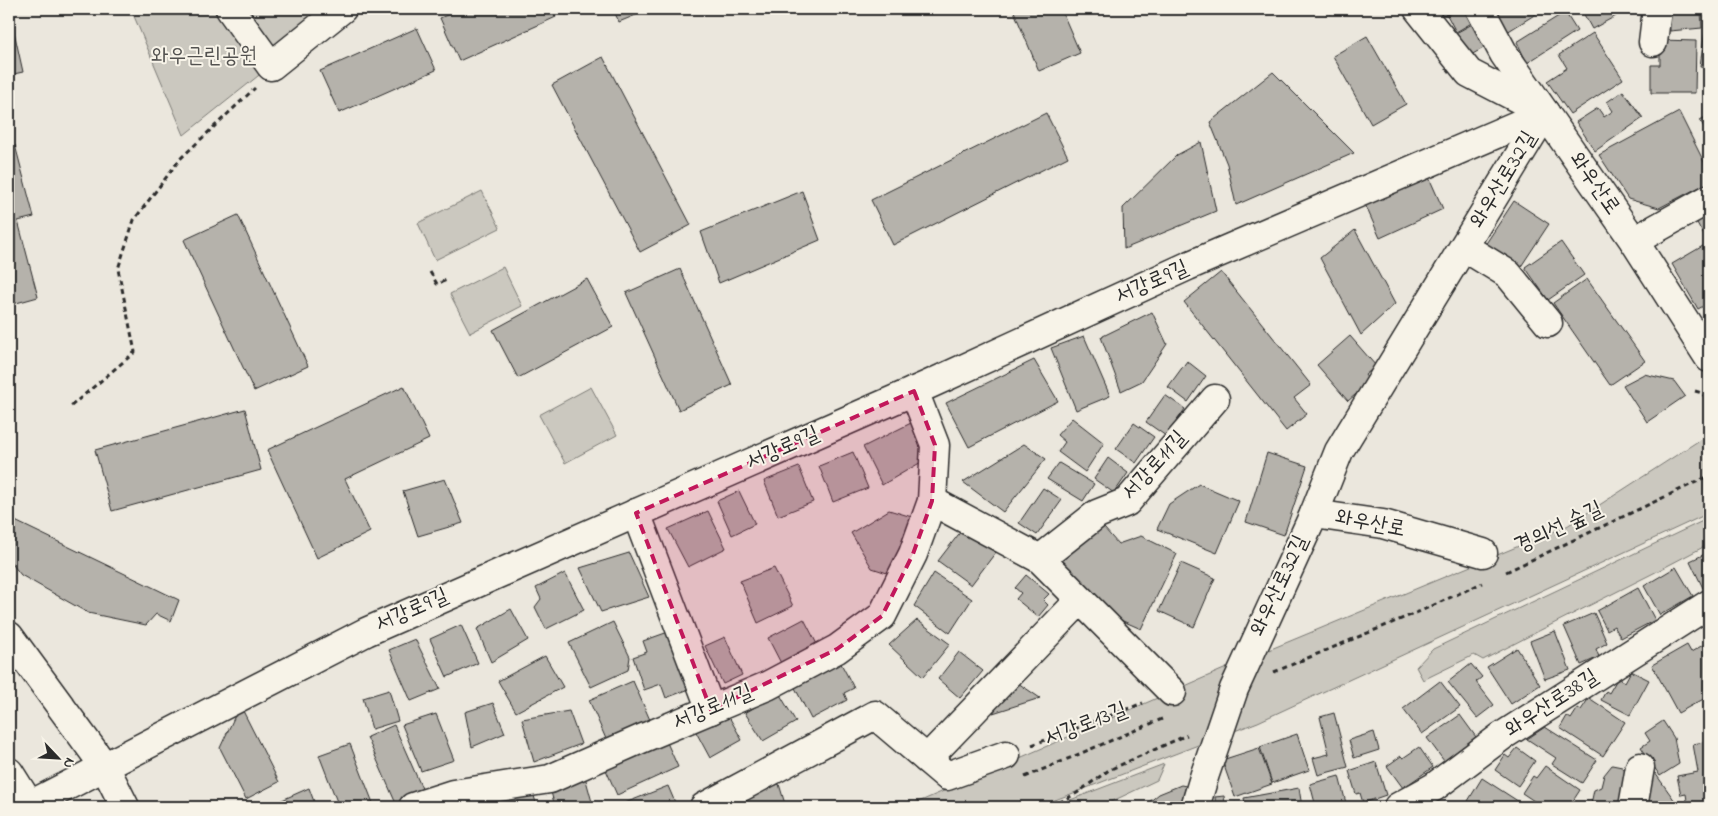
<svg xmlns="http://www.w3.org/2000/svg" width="1718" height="816" font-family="'Indie Flower','Poor Story',sans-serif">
  <rect width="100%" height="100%" fill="#ebe7dd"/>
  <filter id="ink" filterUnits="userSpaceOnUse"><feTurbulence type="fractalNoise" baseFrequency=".02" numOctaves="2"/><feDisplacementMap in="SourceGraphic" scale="10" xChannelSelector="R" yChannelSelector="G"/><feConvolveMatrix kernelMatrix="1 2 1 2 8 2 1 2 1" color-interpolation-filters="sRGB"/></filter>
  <g filter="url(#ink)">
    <g fill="#cbc8bf" stroke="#7b7a75">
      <polygon points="131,9 336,9 263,72 184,135"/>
      <polygon points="482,191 500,228 435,260 418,223"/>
      <polygon points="503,267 522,306 470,333 450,294"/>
      <polygon points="591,387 617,435 565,463 539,415"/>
      <polygon points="1709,434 1709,513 1258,722 1037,807 907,807 1247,659 1567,526"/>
      <path d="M1709 518V544C1635 584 1558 620 1483 660L1474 655 1423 680 1416 667 1433 649Z"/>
      <polygon points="1164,764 1157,780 1100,807 1052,807"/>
    </g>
    <g fill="#b5b2ab" stroke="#2b2b2b">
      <polygon points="9,9 23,72 9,75"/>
      <polygon points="461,9 552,9 556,17 459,61 440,18"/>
      <polygon points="613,9 650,9 619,22"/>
      <polygon points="1013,9 1061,9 1080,53 1039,71"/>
      <polygon points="1327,9 1340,9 1330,14"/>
      <polygon points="1443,9 1456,9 1446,15"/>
      <polygon points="1458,9 1468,9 1475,21 1456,32 1447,15"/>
      <polygon points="1497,9 1544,9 1507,32 1494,11"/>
      <polygon points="1581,9 1612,9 1616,16 1592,29"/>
      <polygon points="1668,9 1701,9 1702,28 1670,31"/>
      <polygon points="1565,12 1577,31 1527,63 1517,42"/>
      <polygon points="1476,22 1489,45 1469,56 1456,33"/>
      <polygon points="1706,23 1709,24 1709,67 1700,66"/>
      <polygon points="417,28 436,70 339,113 320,71"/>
      <polygon points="1593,33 1623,79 1570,114 1547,81 1567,68 1559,55"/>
      <polygon points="1367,36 1406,104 1371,124 1333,56"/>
      <polygon points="1660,40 1696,41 1695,93 1651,93 1651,65 1660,65"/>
      <polygon points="603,57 691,225 640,252 552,85"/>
      <polygon points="1273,72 1354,153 1236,205 1227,164 1210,122"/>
      <polygon points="1623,91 1643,118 1595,151 1576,122 1598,108 1604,117 1613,111 1607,102"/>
      <polygon points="1679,112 1709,172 1709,182 1659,208 1628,199 1599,155"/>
      <polygon points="1046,113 1068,157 893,245 871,200"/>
      <polygon points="1709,115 1709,136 1700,120"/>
      <polygon points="1201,142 1216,211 1124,249 1123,208 1177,155"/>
      <polygon points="15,145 34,217 18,221 38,297 9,305 9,146"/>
      <polygon points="1427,173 1443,209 1380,238 1364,202"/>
      <polygon points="802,191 820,240 719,283 701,232"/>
      <polygon points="1514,201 1549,224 1520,268 1485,245"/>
      <polygon points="1709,214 1709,303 1698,309 1672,264 1708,243 1696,221"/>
      <polygon points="238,215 308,366 254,391 184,240"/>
      <polygon points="1355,230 1395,304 1361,335 1320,258"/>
      <polygon points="1561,242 1584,275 1548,300 1525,267"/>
      <polygon points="680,269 732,385 679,410 626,293"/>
      <polygon points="1221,272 1311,385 1294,398 1307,414 1286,431 1184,302"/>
      <polygon points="587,279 613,327 518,378 493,330"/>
      <polygon points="1587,279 1645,361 1610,385 1553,303"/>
      <polygon points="1152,312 1167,344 1142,381 1121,391 1101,337"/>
      <polygon points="1084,336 1110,396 1076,410 1051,348"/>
      <polygon points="1350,336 1376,366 1365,375 1370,382 1348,401 1317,365"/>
      <polygon points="1034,360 1058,401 969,447 946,403"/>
      <polygon points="1187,361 1206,376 1188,402 1168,387"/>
      <polygon points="1644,374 1674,381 1685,396 1647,422 1623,385"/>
      <polygon points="404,386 429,439 345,479 370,532 317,558 267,450"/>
      <polygon points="1165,395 1185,409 1166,436 1146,422"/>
      <polygon points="245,409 261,470 112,511 95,450"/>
      <polygon points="1072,418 1104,443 1085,472 1058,452 1065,442 1057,435"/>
      <polygon points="917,420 930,444 923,461 882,485 863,447"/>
      <polygon points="1134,423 1154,437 1136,463 1116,449"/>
      <polygon points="1024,444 1046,459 1003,512 963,482"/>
      <polygon points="853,452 868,488 833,502 819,466"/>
      <polygon points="1267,453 1307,466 1284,535 1246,522"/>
      <polygon points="1108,458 1128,473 1114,493 1094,479"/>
      <polygon points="1059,463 1094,484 1083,501 1047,479"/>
      <polygon points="799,467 813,502 778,516 764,481"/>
      <polygon points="445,479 463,523 418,536 403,491"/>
      <polygon points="1199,484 1239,501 1217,553 1157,529 1169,504"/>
      <polygon points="1043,488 1062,500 1037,535 1019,523"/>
      <polygon points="739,491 755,524 732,535 717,501"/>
      <polygon points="889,510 912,517 893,575 872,568 851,533"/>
      <polygon points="708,511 726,548 688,567 668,529"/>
      <polygon points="9,518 179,600 171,621 156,614 146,625 88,613 21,575 9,560"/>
      <polygon points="1098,521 1118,544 1141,536 1177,554 1141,629 1107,614 1052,557"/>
      <polygon points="965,526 999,548 971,585 938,561"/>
      <polygon points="1709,552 1709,585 1703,588 1690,561"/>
      <polygon points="629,553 649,597 601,612 580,568"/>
      <polygon points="1181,563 1215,578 1194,627 1159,611"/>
      <polygon points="1676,567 1693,596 1660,615 1644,586"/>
      <polygon points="774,568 793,606 758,623 740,581"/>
      <polygon points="565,573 584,610 546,629 535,607 541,599 536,588"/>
      <polygon points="934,573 972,599 950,633 914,606"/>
      <polygon points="1026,575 1049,594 1043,600 1048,605 1038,617 1016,599 1021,593 1015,588"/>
      <polygon points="1638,588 1655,620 1621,638 1614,626 1607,630 1597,611"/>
      <polygon points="511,609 528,640 491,662 477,629"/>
      <polygon points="1594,613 1607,643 1596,649 1599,657 1581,665 1564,626"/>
      <polygon points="804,619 820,650 784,669 768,638"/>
      <polygon points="917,620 950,644 923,677 889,645"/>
      <polygon points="613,622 630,657 628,670 591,687 569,643"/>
      <polygon points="461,625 478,663 447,677 430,639"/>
      <polygon points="671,631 692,688 666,698 661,684 644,690 633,657 647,652 643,641"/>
      <polygon points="1555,631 1570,670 1545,679 1530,641"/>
      <polygon points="725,637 742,675 723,684 705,646"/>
      <polygon points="415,639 440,689 411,701 389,650"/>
      <polygon points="1687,645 1691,652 1703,645 1709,656 1709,696 1678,713 1652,665"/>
      <polygon points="1517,648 1540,685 1511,704 1487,667"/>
      <polygon points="959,652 983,671 960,698 938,679"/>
      <polygon points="545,656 563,687 516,712 498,681"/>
      <polygon points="837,656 854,688 844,693 847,700 811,719 791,680"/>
      <polygon points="1471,664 1482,677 1476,682 1494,705 1477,718 1448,682"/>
      <polygon points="1631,671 1649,680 1630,715 1601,700 1606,691 1609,693 1616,681 1620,679 1625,682"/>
      <polygon points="633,681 650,720 606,739 589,700"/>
      <polygon points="1015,681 1040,698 993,713"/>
      <polygon points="1440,681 1460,707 1422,734 1403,709"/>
      <polygon points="389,690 398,721 372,729 363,698"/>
      <polygon points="779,693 796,722 763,741 745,713"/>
      <polygon points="1589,698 1625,722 1603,756 1560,728 1567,716 1571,719 1578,708 1581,710"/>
      <polygon points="493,703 505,733 472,747 465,712"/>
      <polygon points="240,705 279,782 246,799 220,748"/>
      <polygon points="569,711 581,744 534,762 522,719"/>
      <polygon points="1334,713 1348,767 1318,775 1313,758 1329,754 1320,717"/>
      <polygon points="436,714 454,760 421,771 402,725"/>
      <polygon points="728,715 742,740 710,758 696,732"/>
      <polygon points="1460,715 1476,737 1444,761 1427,738"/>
      <polygon points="1663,721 1674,738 1679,764 1660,776 1641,747 1650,741 1645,733"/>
      <polygon points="394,725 424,793 397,806 367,737"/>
      <polygon points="1545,727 1597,760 1582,783 1552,764 1556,758 1527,739"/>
      <polygon points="1374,732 1379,750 1354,758 1349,740"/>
      <polygon points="1297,734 1309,770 1272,783 1260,747"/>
      <polygon points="664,736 678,767 617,795 603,763"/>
      <polygon points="1709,741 1709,807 1688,807 1686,794 1681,795 1677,776 1698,772 1693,744"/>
      <polygon points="350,744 373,803 361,807 339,807 319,755"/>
      <polygon points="1419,747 1433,767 1403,788 1387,766 1401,756 1403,758"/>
      <polygon points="1259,748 1272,784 1235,797 1222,760"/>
      <polygon points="1517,748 1535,761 1518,786 1495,770 1505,755 1509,758"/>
      <polygon points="1376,762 1386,795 1363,803 1360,793 1356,794 1349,771"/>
      <polygon points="1612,765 1622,767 1630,776 1624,807 1607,807 1591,804 1594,790 1601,787 1604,775"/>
      <polygon points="1545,766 1580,790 1569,807 1543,807 1522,793 1533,776 1536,778"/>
      <polygon points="584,773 592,802 576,807 555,807 549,784"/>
      <polygon points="1648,773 1655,773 1675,801 1674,807 1642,804"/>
      <polygon points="1339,776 1347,807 1316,807 1310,784"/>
      <polygon points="1482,778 1527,807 1478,807 1468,801"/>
      <polygon points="779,784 785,804 777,807 712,807 711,806"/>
      <polygon points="1181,785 1186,786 1180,807 1146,807 1148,803 1159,794"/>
      <polygon points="668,786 677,807 615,807"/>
      <polygon points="309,788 316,807 274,807 273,804"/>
      <polygon points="1299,788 1302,807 1246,807 1244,798"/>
      <polygon points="533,792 537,807 500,807 497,799"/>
      <polygon points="1224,796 1225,805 1236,803 1236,807 1216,807 1215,797"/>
      <polygon points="477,800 479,807 443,807"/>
      <polygon points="1437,802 1442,807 1431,807"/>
    </g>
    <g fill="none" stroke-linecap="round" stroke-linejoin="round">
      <defs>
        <g id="minor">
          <polyline points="230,9 271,66 342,9"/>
          <polyline points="1418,9 1469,73 1542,111"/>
          <polyline points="1480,9 1504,54 1634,241 1709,358"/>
          <polyline points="1653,42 1657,9"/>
          <polyline points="1634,241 1709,199"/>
          <polyline points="1464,247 1508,274 1548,323"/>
          <polyline points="932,501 1040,559 1172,692"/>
          <polyline points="636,513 711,710"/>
          <polyline points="1314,514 1383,524 1483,553"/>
          <polyline points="1040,559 1097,514 1127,502 1215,399"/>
          <polyline points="927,759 1080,600"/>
          <polyline points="30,805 366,632 930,384 1188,266 1545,113"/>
          <polyline points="413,807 453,794 550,779 641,739 767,686 837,649 882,616 913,554 932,501 935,445 914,391"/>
          <polyline points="704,807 875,715 947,776 1006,755"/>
          <polyline points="1195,807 1205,774 1234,689 1314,514 1339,451 1545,113"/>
          <polyline points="1398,807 1434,787 1502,736 1709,604"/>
          <polyline points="1633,807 1640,767"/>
        </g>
        <g id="major">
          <polyline points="9,636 105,767 125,807"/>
          <polyline points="9,772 31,807"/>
        </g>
      </defs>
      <use href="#minor" stroke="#2b2b2b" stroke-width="31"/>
      <use href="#major" stroke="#2b2b2b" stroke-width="31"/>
      <g stroke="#2b2b2b" stroke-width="3" stroke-dasharray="5 4" stroke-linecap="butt">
        <polyline points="430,272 437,284 449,279"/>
        <polyline points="1695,391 1702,393 1709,401"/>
        <polyline points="71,406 135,352 118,269 134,220 180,159 255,88"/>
        <polyline points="1506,572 1709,476"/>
        <polyline points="1274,672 1423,610 1482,583"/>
        <polyline points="1032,745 1143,703"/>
        <polyline points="1025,777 1162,719"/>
        <polyline points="953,807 962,804"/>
        <polyline points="1051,807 1077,793 1109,770 1187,735"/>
      </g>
      <use href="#minor" stroke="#f7f3e8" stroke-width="28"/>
      <use href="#major" stroke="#f7f3e8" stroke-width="28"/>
    </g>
  </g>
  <path fill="#c2185b" fill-opacity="0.2" stroke="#c2185b" stroke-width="4" stroke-dasharray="10 6" stroke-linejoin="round" d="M914 391 935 445 932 501 913 554 882 616 837 649 711 710 636 513Z"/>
  <g text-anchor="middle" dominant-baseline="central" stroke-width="4" stroke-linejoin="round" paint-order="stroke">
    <g font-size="22" fill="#535250" stroke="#f7f3e8">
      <text x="204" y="57">와우근린공원</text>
    </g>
    <g font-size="22" fill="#2b2b2b" stroke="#f7f3e8">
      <text transform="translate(1504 180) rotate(-59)">와우산로32길</text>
      <text transform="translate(1594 184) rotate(55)">와우산로</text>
      <text transform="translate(1152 283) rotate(-24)">서강로9길</text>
      <text transform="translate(783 449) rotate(-24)">서강로9길</text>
      <text transform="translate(1155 466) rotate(-48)">서강로11길</text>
      <text transform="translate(1370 524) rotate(11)">와우산로</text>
      <text transform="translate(1559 528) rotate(-25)">경의선 숲길</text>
      <text transform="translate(1280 586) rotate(-65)">와우산로32길</text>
      <text transform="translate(412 611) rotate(-24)">서강로9길</text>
      <text transform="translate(1552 704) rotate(-33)">와우산로38길</text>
      <text transform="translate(713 708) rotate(-23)">서강로11길</text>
      <text transform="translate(1086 725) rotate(-21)">서강로13길</text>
    </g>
  </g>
  <rect width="1718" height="816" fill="none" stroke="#f7f3e8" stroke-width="30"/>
  <rect x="15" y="15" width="1688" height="786" fill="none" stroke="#2b2b2b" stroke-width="2" filter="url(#ink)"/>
  <g transform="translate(58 758) rotate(115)" stroke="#f7f3e8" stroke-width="4" paint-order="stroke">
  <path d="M0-4L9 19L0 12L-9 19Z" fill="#2b2b2b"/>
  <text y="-8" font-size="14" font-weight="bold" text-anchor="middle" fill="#2b2b2b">N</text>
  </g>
</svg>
